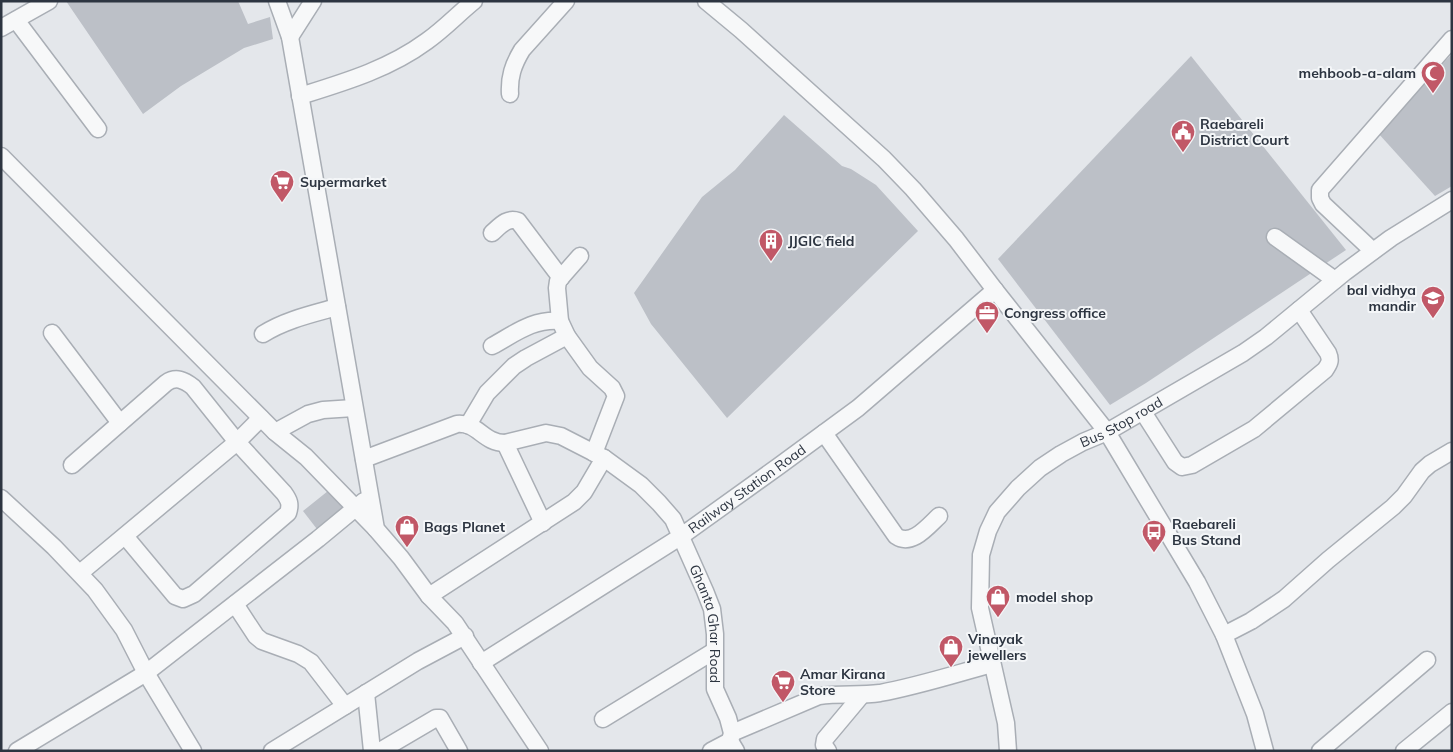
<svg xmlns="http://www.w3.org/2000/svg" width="1453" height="752" font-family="Mulish,sans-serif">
  <rect width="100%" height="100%" fill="#e4e7eb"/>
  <g fill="#bcc0c7">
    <polygon points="66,1 238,1 248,24 270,17 273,39 244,48 181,86 143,114"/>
    <polygon points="1452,54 1452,186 1435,196 1378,133"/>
    <polygon points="1191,56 1346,250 1146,383 1110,405 998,259"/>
    <polygon points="784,115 842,166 851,169 876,185 918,231 727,418 651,324 634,293 702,197 735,170"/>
    <polygon points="328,491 347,509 320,533 303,511"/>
  </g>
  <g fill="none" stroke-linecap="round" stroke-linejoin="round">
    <defs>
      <g id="minor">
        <polyline points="277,1 290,37 376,529 401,558 429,596 455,623 540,751"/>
        <polyline points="706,1 741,30 884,159 913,189 956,239 995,290 1107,432 1197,582 1224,635 1255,714 1265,751"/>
        <polyline points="16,20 98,129"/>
        <polyline points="1,28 49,1"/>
        <polyline points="290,37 313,1"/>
        <path d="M510 94C509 77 513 65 522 50L566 1"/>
        <path d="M300 96C345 82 389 69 427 41 444 29 458 14 474 1"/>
        <polyline points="1,156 275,432 306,457 376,529"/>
        <path d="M492 233C500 226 507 217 518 221L561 278"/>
        <polyline points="1275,237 1335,280"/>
        <polyline points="1373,251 1323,204 1320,198 1320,190 1452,39"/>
        <polyline points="580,256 558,281 557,288 560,321 567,336 590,368 612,388 616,396 594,453"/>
        <polyline points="52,333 120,423"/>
        <path d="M263 334C285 320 312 314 337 307"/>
        <path d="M492 346C516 333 532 319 560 321"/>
        <path d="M1143 412 1175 462 1182 467 1192 465 1254 429 1325 370C1330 363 1331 360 1328 353L1299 310"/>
        <polyline points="468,425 487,393 514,366 526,358 567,336"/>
        <polyline points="275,432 308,414 323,410 354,408"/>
        <path d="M824 433 896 536C912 547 928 526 939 516"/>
        <polyline points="505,443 543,523"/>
        <path id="s1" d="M364 459 457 424C478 422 483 443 505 443L546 433 561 436 604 458 641 485 659 503 673 519 705 591 712 609 715 634V689L728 718 732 733 730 741"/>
        <path d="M72 465 166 383C176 376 184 380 193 387L237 442 284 493C289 500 291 504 288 513L194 594 183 599 175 596 125 536"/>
        <polyline points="1,498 54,547 95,590 124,630 146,673 193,751"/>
        <polyline points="80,573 237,442 261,418"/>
        <polyline points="429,596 574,502 584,492 604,458"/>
        <polyline points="235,604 256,636 262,641 298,654 311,662 345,706"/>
        <polyline points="1224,635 1251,621 1284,599 1328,560 1393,507 1404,496 1422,471 1430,464 1452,451"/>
        <path id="s2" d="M481 663 680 537 779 466 858 408 995 290"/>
        <polyline points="366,693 372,751"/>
        <polyline points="603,719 714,651"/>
        <path d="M732 733 819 696C840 693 860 696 880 693 918 686 955 674 992 664"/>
        <polyline points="17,751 146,673 318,539 364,501"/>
        <polyline points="272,751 418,661 465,636"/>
        <polyline points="380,751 436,718 440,718 459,751"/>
        <polyline points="711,751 730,741 736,751"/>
        <polyline points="828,751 824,745 825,739 861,696"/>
        <path id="s3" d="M1008 751 1006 723 980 608 981 555 988 531 997 512 1018 488 1040 468 1061 454 1083 442 1107 432 1243 353 1266 337 1345 272 1391 238 1452 200"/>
        <polyline points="1320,751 1427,660"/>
        <polyline points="1404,751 1452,712"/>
      </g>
    </defs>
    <use href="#minor" stroke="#a9aeb5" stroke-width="19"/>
    <use href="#minor" stroke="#f7f8f9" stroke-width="16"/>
  </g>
  <defs>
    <symbol id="mosque-pin" viewBox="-11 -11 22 30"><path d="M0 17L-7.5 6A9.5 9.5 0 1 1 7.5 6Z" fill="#c15867" stroke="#f4f6f8"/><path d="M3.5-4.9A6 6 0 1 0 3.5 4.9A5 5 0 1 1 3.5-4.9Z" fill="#fff"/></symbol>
    <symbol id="civic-pin" viewBox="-11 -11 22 30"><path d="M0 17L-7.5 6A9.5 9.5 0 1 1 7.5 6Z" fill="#c15867" stroke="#f4f6f8"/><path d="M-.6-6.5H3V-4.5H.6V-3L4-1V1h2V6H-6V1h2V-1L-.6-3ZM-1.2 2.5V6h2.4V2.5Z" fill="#fff"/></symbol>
    <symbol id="supermarket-pin" viewBox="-11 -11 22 30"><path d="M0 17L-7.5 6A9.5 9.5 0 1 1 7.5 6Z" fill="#c15867" stroke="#f4f6f8"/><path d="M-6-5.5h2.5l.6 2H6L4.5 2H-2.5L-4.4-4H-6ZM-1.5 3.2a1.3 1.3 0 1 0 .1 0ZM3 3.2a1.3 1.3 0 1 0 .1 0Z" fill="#fff"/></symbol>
    <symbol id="building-pin" viewBox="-11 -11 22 30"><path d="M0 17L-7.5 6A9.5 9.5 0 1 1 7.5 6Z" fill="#c15867" stroke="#f4f6f8"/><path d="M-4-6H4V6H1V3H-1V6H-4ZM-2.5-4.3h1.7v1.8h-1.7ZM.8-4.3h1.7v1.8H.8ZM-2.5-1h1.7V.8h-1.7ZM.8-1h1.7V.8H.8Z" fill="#fff"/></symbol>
    <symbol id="school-pin" viewBox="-11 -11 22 30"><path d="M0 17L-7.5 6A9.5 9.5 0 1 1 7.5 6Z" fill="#c15867" stroke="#f4f6f8"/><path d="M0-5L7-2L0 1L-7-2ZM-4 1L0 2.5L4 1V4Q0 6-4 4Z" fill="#fff"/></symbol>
    <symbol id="office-pin" viewBox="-11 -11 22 30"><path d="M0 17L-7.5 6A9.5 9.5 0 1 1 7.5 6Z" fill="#c15867" stroke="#f4f6f8"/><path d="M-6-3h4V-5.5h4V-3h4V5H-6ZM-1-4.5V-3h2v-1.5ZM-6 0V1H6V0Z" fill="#fff"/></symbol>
    <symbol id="shop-pin" viewBox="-11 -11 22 30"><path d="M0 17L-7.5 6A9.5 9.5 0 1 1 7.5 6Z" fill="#c15867" stroke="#f4f6f8"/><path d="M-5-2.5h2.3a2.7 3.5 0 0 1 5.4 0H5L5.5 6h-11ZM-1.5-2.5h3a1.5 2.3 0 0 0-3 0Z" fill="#fff"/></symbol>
    <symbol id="bus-pin" viewBox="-11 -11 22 30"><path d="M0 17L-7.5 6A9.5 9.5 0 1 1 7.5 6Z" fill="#c15867" stroke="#f4f6f8"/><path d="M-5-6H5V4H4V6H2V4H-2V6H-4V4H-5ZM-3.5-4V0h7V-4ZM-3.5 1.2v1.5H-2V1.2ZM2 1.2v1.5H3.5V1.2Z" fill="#fff"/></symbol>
  </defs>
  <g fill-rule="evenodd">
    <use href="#mosque-pin" x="1419" y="59" width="28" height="38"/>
    <use href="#civic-pin" x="1169" y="118" width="28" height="38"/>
    <use href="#supermarket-pin" x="268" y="168" width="28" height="38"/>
    <use href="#building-pin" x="757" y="227" width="28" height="38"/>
    <use href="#school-pin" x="1419" y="284" width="28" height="38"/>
    <use href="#office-pin" x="973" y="299" width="28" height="38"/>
    <use href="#shop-pin" x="393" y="513" width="28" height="38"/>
    <use href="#bus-pin" x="1140" y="518" width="28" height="38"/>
    <use href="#shop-pin" x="984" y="583" width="28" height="38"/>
    <use href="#shop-pin" x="937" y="633" width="28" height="38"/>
    <use href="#supermarket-pin" x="769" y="668" width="28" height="38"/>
  </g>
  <g text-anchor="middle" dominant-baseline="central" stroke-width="4" stroke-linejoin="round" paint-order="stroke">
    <g font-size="14" font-weight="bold" fill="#2d3541" stroke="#f4f6f8" text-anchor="start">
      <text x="1416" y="73" text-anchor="end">mehboob-a-alam</text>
      <text x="1200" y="124">Raebareli<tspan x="1200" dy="16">District Court</tspan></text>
      <text x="300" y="182">Supermarket</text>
      <text x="788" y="241">JJGIC field</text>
      <text x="1416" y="290" text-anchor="end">bal vidhya<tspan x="1416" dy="16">mandir</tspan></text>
      <text x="1004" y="313">Congress office</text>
      <text x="1172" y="524">Raebareli<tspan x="1172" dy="16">Bus Stand</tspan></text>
      <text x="424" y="527">Bags Planet</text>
      <text x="1016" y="597">model shop</text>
      <text x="968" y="639">Vinayak<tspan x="968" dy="16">jewellers</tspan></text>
      <text x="800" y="674">Amar Kirana<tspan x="800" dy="16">Store</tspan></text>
    </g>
    <g font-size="14" fill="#2d3541" stroke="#f4f6f8">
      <text stroke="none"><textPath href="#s3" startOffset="400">Bus Stop road</textPath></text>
      <text stroke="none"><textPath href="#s2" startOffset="318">Railway Station Road</textPath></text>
      <text stroke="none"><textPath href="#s1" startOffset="462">Ghanta Ghar Road</textPath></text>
    </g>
  </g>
  <rect width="1453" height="752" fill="none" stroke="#2d3541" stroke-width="5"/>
</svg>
